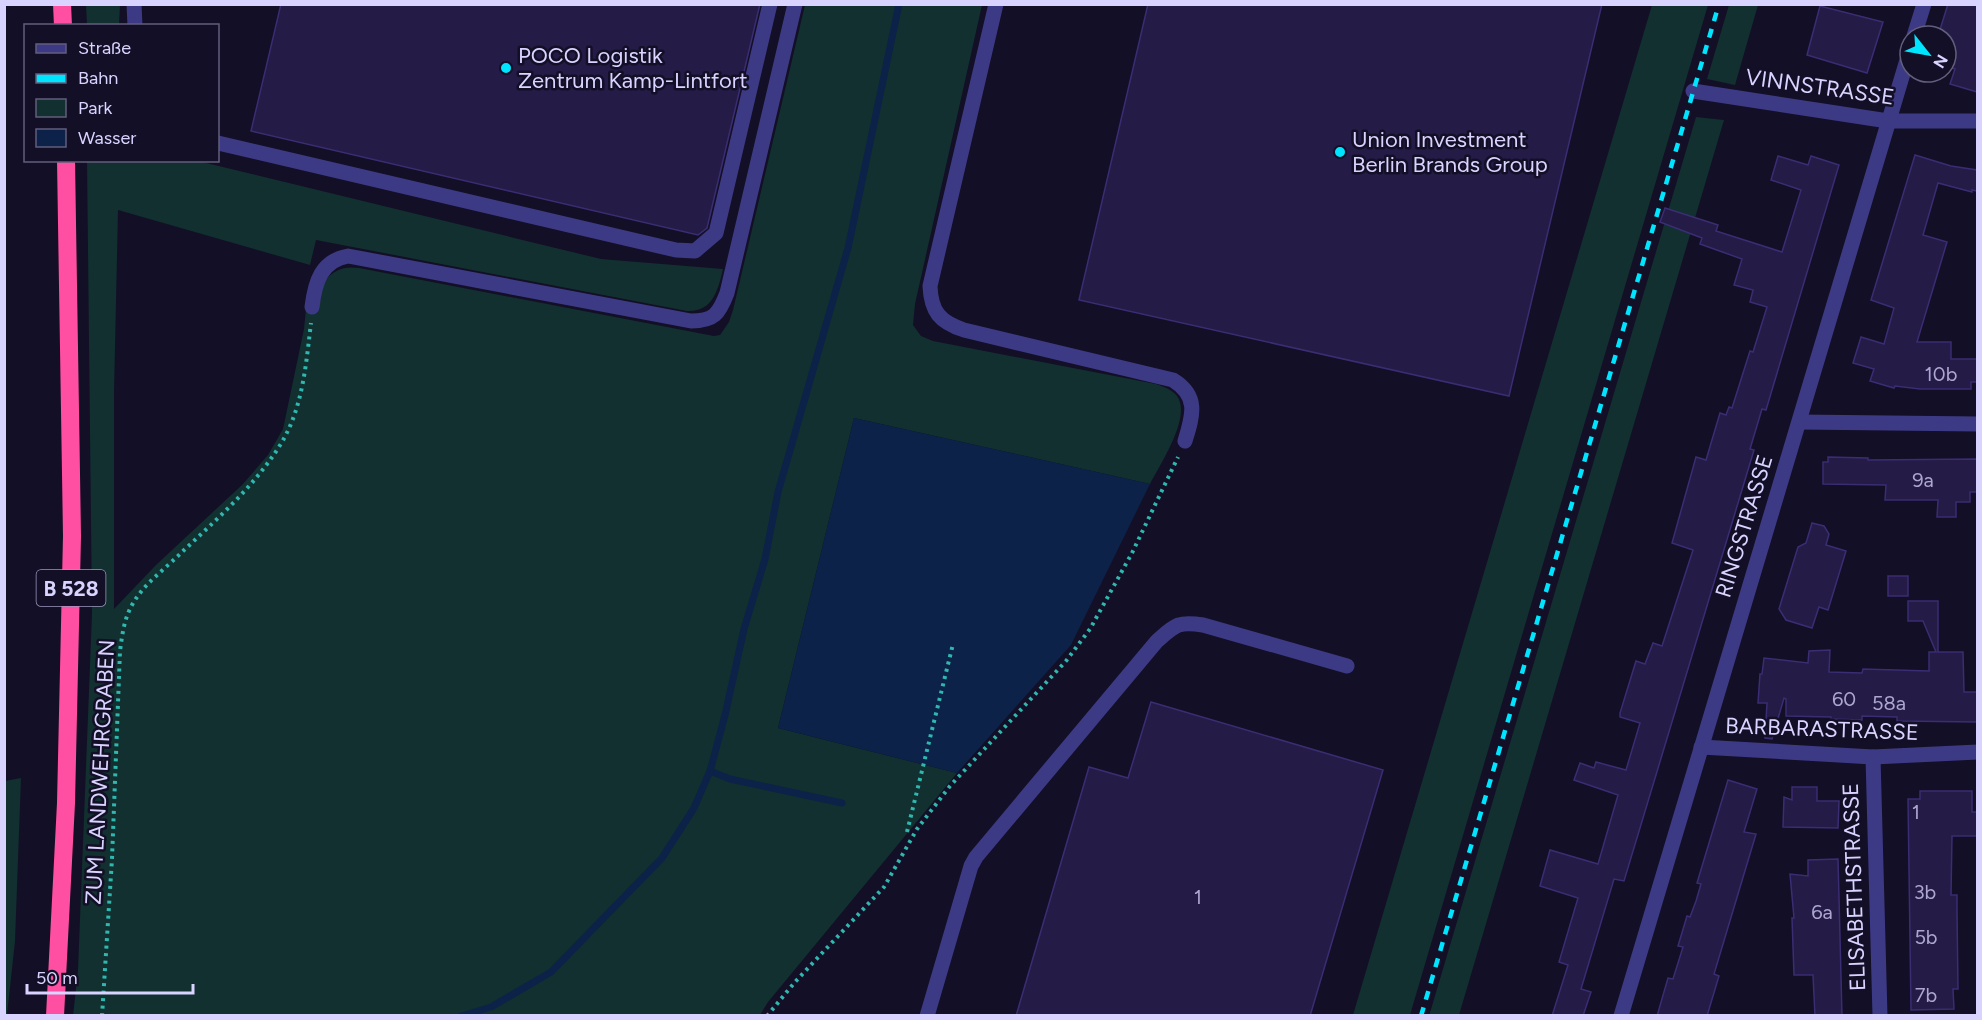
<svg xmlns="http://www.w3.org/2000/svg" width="1982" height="1020" font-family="Figtree,sans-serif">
  <rect width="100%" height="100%" fill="#130f26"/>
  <g fill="#12302f">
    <polygon points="86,5 120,5 119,25 87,25"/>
    <path d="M805 5H982L915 304 913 325 921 336 933 341 1156 384C1164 387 1171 389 1177 396 1192 417 1160 464 1150 484L854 418 778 728 957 773 768 1002 760 1015 73 1016 78 970 92 614 87 161H198L601 259 723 269C718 290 713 312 687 311L316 240 310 265 118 210 114 393V609L156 565 243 484 268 455 283 429 304 329 307 299C326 283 330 264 359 268L714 336 720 335 729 322 733 310Z"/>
    <polygon points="1652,5 1708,5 1410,1015 1353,1015"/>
    <polygon points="1729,5 1758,5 1735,85 1707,79"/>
    <polygon points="1696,117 1724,120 1459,1015 1429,1016"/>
    <polygon points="21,778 15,941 7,1015 5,1015 5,781"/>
  </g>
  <polygon fill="#0c2248" points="854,418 1150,484 1071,645 957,773 778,728"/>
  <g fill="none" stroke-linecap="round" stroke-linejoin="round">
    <g stroke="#0c2248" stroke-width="7">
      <polyline points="710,771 730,779 842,803"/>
      <polyline points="461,1016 491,1007 551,972 662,858 694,808 710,771 725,715 744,629 765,559 778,492 848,248 899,4"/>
    </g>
  </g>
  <g fill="#241b47" stroke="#3b2d73" stroke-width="1.5">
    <polygon points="281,4 760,4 707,228 698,235 251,131"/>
    <polygon points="1148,4 1602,4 1509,396 1079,300"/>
    <polygon points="1948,4 1977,4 1977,92 1950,84 1955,69 1946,66 1946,36 1938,36"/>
    <polygon points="1820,6 1883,22 1867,73 1807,55"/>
    <polygon points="1915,155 1951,166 1977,170 1977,191 1972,190 1972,192 1938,183 1923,235 1947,242 1917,342 1951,342 1951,359 1977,359 1977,382 1971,382 1971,389 1920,389 1895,386 1894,388 1870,381 1874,369 1853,363 1861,337 1884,344 1894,308 1871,300"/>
    <polygon points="1778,156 1808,165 1811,156 1839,165 1766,410 1762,409 1750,449 1754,450 1624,881 1614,879 1581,989 1591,992 1583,1016 1552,1016 1568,965 1559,962 1578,898 1540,886 1550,850 1598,864 1618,795 1574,780 1580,763 1594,768 1596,762 1626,770 1640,723 1620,717 1620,713 1636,661 1645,664 1653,643 1662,646 1693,550 1672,543 1696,457 1706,460 1720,413 1726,415 1729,407 1732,408 1750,351 1753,352 1767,307 1750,302 1753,290 1734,285 1742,259 1700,244 1702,238 1660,222 1665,208 1718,225 1716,231 1782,252 1801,190 1771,180"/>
    <polygon points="1828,457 1868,458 1868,460 1977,459 1977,492 1970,492 1970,502 1956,502 1956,517 1937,517 1938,500 1885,500 1886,485 1823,484 1823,462 1828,462"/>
    <polygon points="1812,523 1824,526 1829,534 1826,545 1846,551 1828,610 1819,607 1812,628 1786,620 1779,609 1798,547 1806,543"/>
    <rect x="1888" y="576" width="20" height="20"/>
    <polygon points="1908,601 1938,601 1938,652 1963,652 1964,692 1977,692 1977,722 1897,721 1897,717 1862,716 1862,720 1831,719 1831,717 1786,716 1786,699 1784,698 1772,739 1765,738 1767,703 1758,703 1760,674 1762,674 1764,658 1808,663 1809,651 1830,650 1829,672 1862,673 1863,669 1929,671 1929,652 1936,652 1923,621 1908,621"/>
    <polygon points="1151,702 1383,770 1310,1016 1016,1016 1089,767 1128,778"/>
    <polygon points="1728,780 1757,789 1744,832 1756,834 1714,974 1719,976 1707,1016 1657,1016 1668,978 1673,979 1683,947 1678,946 1687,916 1690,917 1696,901 1701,884 1697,883"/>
    <polygon points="1792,787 1817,787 1817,801 1839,801 1838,828 1783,827 1784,797 1792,800"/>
    <polygon points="1920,791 1972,791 1972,812 1977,812 1977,836 1952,836 1951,895 1957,895 1957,910 1958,989 1953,989 1954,1009 1911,1010 1908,799 1920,799"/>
    <polygon points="1838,859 1842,1016 1815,1016 1813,975 1794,975 1792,918 1794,918 1790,874 1808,876 1808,860"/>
  </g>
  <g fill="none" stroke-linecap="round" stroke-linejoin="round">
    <g stroke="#2fb8b0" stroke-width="4" stroke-dasharray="3 4.5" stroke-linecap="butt">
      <polyline points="907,832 953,644"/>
      <path d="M102 1016 112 859 120 651C122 636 124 620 131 607 142 585 164 570 181 553 217 519 256 485 282 442 303 406 306 364 311 323"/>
      <polyline points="767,1016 795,982 884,887 917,829 950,786 1066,661 1090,629 1132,553 1178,457"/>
    </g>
    <g stroke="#3d3a85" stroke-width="15">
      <polyline points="134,4 135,26"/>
      <path d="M996 4 930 286C931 312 940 322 964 330L1173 380C1199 396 1193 415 1185 441"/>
      <polyline points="1914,36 1924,4"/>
      <polyline points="1693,91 1888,121 1978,121"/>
      <polyline points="218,143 676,250 695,251 716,233 770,4"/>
      <path d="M312 307C315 282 321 261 348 256L691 321C714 321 719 314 727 293L795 4"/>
      <polyline points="1799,422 1978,424"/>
      <polyline points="1701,747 1873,757 1978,752"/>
      <polyline points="1873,757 1880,1016"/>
      <path d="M927 1016 971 866 976 857 1157 641C1175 625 1178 621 1203 625L1347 666"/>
      <polyline points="1621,1016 1910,50"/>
    </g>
    <g stroke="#ff4fa3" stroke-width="18">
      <polyline points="62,4 63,26"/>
      <polyline points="55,1016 66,803 72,536 66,160"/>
    </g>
    <polyline stroke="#00e5ff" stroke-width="4.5" stroke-dasharray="9 8" stroke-linecap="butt" points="1421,1016 1719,4"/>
  </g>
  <g fill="#00e5ff" stroke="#130f26" stroke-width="2">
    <circle cx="506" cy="68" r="6"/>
    <circle cx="1340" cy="152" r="6"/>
  </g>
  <g text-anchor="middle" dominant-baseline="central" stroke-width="5" stroke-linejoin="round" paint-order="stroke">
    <g font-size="20" fill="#aca6d1">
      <text x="1941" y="374">10b</text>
      <text x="1923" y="480">9a</text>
      <text x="1844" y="699">60</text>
      <text x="1889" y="703">58a</text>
      <text x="1916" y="812">1</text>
      <text x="1925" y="892">3b</text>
      <text x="1198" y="897">1</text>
      <text x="1822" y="912">6a</text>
      <text x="1926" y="937">5b</text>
      <text x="1926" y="995">7b</text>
    </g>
    <rect fill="#130f26" stroke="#9e99be" stroke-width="1.5" x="36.5" y="570" width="69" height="36" rx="4.5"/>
    <g font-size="21" font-weight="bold" fill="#d9d4ff">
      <text x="71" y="588">B 528</text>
    </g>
    <g font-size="22" fill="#d9d4ff" stroke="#130f26" text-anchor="start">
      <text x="518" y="55">POCO Logistik<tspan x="518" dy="25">Zentrum Kamp-Lintfort</tspan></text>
      <text x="1352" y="139">Union Investment<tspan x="1352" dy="25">Berlin Brands Group</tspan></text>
    </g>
    <g font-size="22" fill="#d9d4ff" stroke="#130f26">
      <text transform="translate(1820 87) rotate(8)">VINNSTRASSE</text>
      <text transform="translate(1744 526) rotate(-73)">RINGSTRASSE</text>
      <text transform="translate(1822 729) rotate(2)">BARBARASTRASSE</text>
      <text transform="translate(100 772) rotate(-87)">ZUM LANDWEHRGRABEN</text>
      <text transform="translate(1854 887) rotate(-92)">ELISABETHSTRASSE</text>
    </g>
  </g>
  <rect width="1982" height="1020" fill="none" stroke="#d9d4ff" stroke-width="12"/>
  <rect x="24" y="24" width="195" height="138" fill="#130f26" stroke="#625e7d" stroke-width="1.5"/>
  <rect x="36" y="44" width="30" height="9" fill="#3d3a85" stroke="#625e7d" stroke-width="1.5"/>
  <text x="78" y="54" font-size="18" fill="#d9d4ff">Straße</text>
  <rect x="36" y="74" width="30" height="9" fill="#00e5ff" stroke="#625e7d" stroke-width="1.5"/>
  <text x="78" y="84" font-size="18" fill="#d9d4ff">Bahn</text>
  <rect x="36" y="99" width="30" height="18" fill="#12302f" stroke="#625e7d" stroke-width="1.5"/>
  <text x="78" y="114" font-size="18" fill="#d9d4ff">Park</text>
  <rect x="36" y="129" width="30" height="18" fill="#0c2248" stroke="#625e7d" stroke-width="1.5"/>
  <text x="78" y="144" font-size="18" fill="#d9d4ff">Wasser</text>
  <g transform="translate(1928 54) rotate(121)"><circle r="28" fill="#130f26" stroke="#625e7d" stroke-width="1.5"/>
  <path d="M0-4.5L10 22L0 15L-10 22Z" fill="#00e5ff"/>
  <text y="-9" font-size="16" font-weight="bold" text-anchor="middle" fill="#d9d4ff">N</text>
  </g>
  <path d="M27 984v9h166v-9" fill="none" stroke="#d9d4ff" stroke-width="3"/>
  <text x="36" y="984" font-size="18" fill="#d9d4ff" stroke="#130f26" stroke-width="4.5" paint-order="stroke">50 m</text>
</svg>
